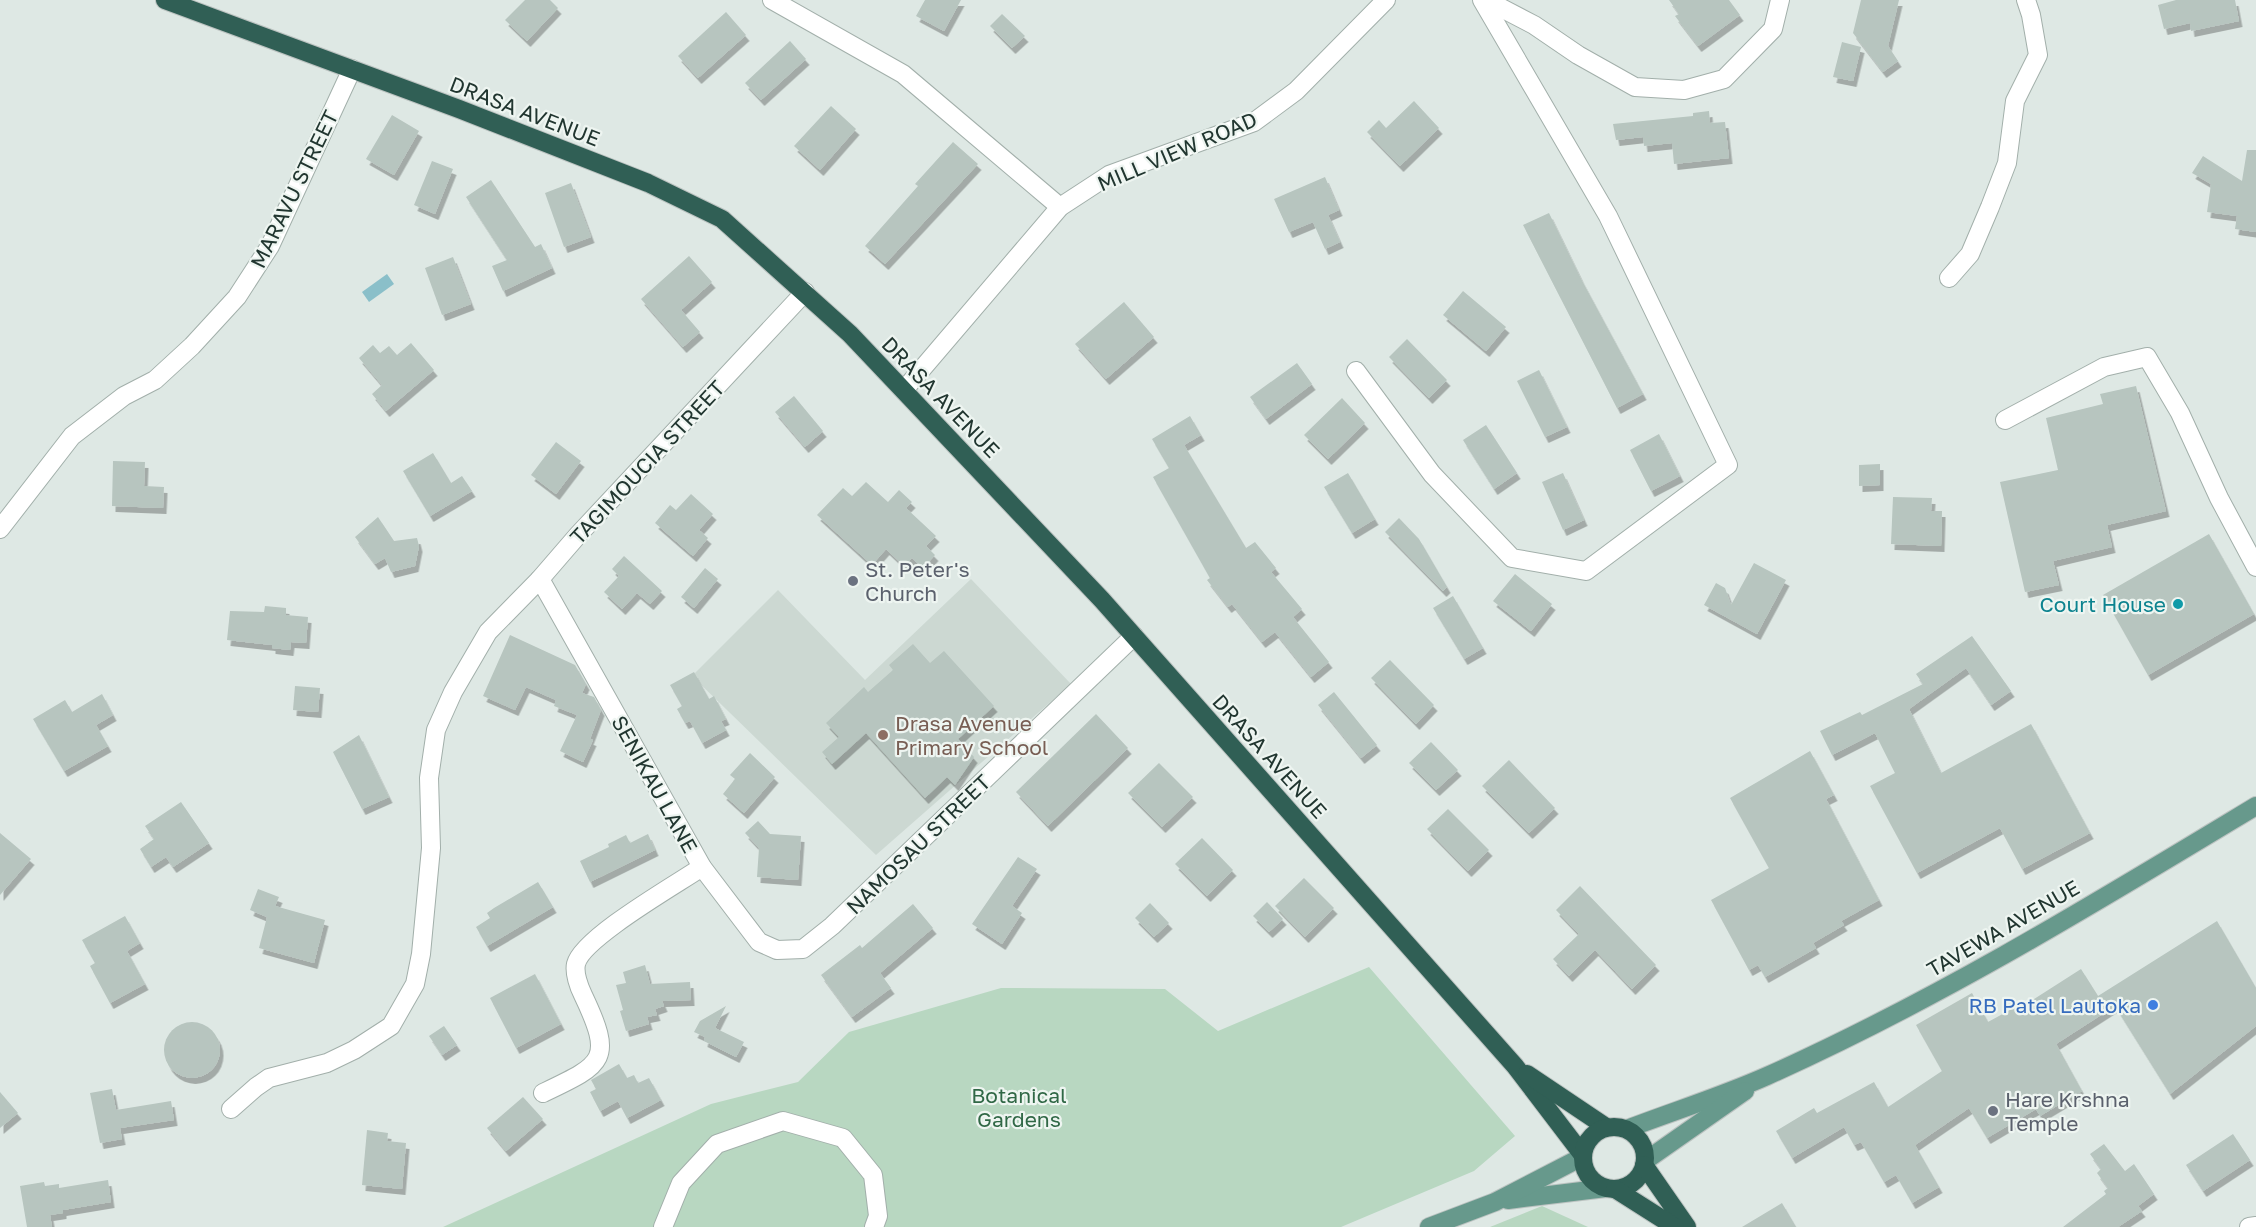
<svg xmlns="http://www.w3.org/2000/svg" width="2256" height="1227" font-family="'Golos Text',sans-serif">
  <defs>
    <filter id="shadow"><feDropShadow dx="3.5" dy="6" stdDeviation="0" flood-color="#0004"/></filter>
  </defs>
  <rect width="100%" height="100%" fill="#dee8e4"/>
  <polygon fill="#ccd8d2" points="971,579 1071,684 876,855 692,676 778,590 865,680"/>
  <g fill="#b8d7c1">
    <polygon points="1369,967 1515,1136 1474,1171 1341,1227 443,1227 711,1104 798,1082 849,1032 1001,988 1165,989 1218,1031"/>
    <polygon points="1542,1206 1588,1227 1490,1227"/>
  </g>
  <polygon fill="#8abfc9" points="387,274 394,284 369,302 362,292"/>
  <g fill="#b7c5bf" filter="url(#shadow)">
    <polygon points="525,0 550,0 558,8 527,41 505,20"/>
    <polygon points="925,0 961,0 944,31 916,16"/>
    <polygon points="1669,0 1729,0 1740,15 1698,46 1675,16 1679,14"/>
    <polygon points="1861,0 1899,0 1888,46 1898,61 1883,72 1853,33"/>
    <polygon points="2176,0 2235,0 2239,21 2191,31 2190,23 2164,29 2158,5"/>
    <polygon points="726,12 746,35 698,78 678,56"/>
    <polygon points="1002,14 1025,36 1012,48 990,26"/>
    <polygon points="790,41 806,59 761,100 745,83"/>
    <polygon points="1842,42 1861,47 1853,81 1833,77"/>
    <polygon points="1414,101 1439,128 1400,166 1367,132 1379,120 1386,128"/>
    <polygon points="831,106 856,129 820,170 794,146"/>
    <polygon points="1709,111 1710,123 1725,122 1729,158 1674,164 1672,143 1644,146 1643,137 1616,140 1613,124 1693,116 1693,113"/>
    <polygon points="392,115 419,131 394,175 366,159"/>
    <polygon points="953,142 978,164 885,264 865,246 918,186 915,184"/>
    <polygon points="2247,150 2256,150 2256,232 2235,229 2237,216 2207,212 2211,184 2192,173 2203,156 2242,181"/>
    <polygon points="432,161 453,169 435,214 414,205"/>
    <polygon points="1325,177 1339,210 1328,215 1340,242 1325,249 1313,222 1289,232 1274,199"/>
    <polygon points="491,180 535,247 541,244 552,268 503,291 492,266 507,260 466,197"/>
    <polygon points="571,183 591,237 564,247 545,193"/>
    <polygon points="1549,213 1581,279 1643,394 1617,408 1523,225"/>
    <polygon points="689,256 712,282 681,310 700,332 683,347 641,299"/>
    <polygon points="453,257 471,304 442,315 425,268"/>
    <polygon points="1463,291 1506,327 1486,351 1443,315"/>
    <polygon points="1124,302 1154,337 1106,379 1075,344"/>
    <polygon points="1407,339 1447,380 1429,398 1389,357"/>
    <polygon points="411,343 434,370 386,411 372,394 382,385 359,358 373,345 380,353 389,346 397,355"/>
    <polygon points="1297,363 1312,384 1266,419 1250,397"/>
    <polygon points="1539,370 1567,427 1545,437 1517,381"/>
    <polygon points="2136,386 2166,511 2107,525 2112,547 2053,561 2059,585 2025,592 2000,482 2058,470 2046,418 2103,404 2100,394"/>
    <polygon points="794,396 823,431 805,447 775,412"/>
    <polygon points="1342,398 1365,423 1328,459 1304,435"/>
    <polygon points="1190,416 1201,435 1184,445 1246,548 1255,542 1276,568 1271,572 1302,609 1293,617 1329,662 1311,677 1275,632 1262,642 1232,604 1228,607 1207,580 1210,578 1153,477 1169,468 1152,439"/>
    <polygon points="1486,425 1517,473 1494,489 1463,440"/>
    <polygon points="1659,434 1680,476 1651,491 1630,450"/>
    <polygon points="556,442 581,461 556,494 531,475"/>
    <polygon points="433,453 451,483 462,476 472,491 430,516 403,471"/>
    <polygon points="113,461 145,462 144,486 164,487 163,508 112,506"/>
    <polygon points="1880,464 1880,485 1859,486 1859,465"/>
    <polygon points="1348,473 1375,519 1352,533 1324,487"/>
    <polygon points="1563,473 1584,520 1563,530 1542,482"/>
    <polygon points="866,482 888,502 899,490 912,502 906,508 936,536 926,546 935,555 923,568 912,558 904,566 886,549 872,565 817,515 843,488 852,496"/>
    <polygon points="691,494 713,514 699,530 708,538 693,556 655,523 670,505 676,510"/>
    <polygon points="1893,497 1932,498 1931,511 1942,511 1941,546 1891,544"/>
    <polygon points="378,517 394,541 417,538 419,546 415,566 391,572 385,558 375,564 355,537"/>
    <polygon points="1399,518 1419,539 1447,587 1443,591 1385,532"/>
    <polygon points="2209,534 2254,614 2148,675 2103,595"/>
    <polygon points="624,556 662,591 650,604 637,593 622,609 604,592 619,576 612,569"/>
    <polygon points="1754,563 1786,580 1757,634 1704,605 1716,583 1725,588 1731,605"/>
    <polygon points="705,568 718,579 694,608 681,597"/>
    <polygon points="1515,574 1552,604 1531,631 1493,601"/>
    <polygon points="1453,596 1483,648 1464,659 1433,608"/>
    <polygon points="265,606 286,608 286,615 308,617 306,643 291,642 290,650 272,648 272,645 227,640 230,611 264,612"/>
    <polygon points="510,635 575,665 586,684 582,693 594,697 601,710 590,739 593,740 583,762 560,751 577,715 554,706 556,700 526,687 515,710 483,696"/>
    <polygon points="1972,636 2011,691 1991,705 1966,668 1909,709 1941,773 2031,724 2090,833 2022,869 2000,828 1917,873 1870,786 1895,773 1875,733 1832,755 1820,731 1860,712 1862,715 1923,684 1916,674"/>
    <polygon points="913,644 930,663 944,651 994,706 958,739 974,757 955,785 947,777 925,798 866,733 832,764 822,752 839,737 826,723 864,687 868,692 893,670 889,665"/>
    <polygon points="1390,660 1434,705 1416,724 1371,678"/>
    <polygon points="694,672 709,699 714,696 726,719 721,721 726,730 702,743 690,721 685,723 677,709 682,706 670,685"/>
    <polygon points="295,686 320,688 318,712 293,710"/>
    <polygon points="1334,692 1377,745 1361,758 1318,705"/>
    <polygon points="102,694 113,715 96,725 108,746 64,771 33,719 65,700 72,712"/>
    <polygon points="1096,714 1128,748 1048,826 1016,792"/>
    <polygon points="359,735 389,797 362,809 333,752"/>
    <polygon points="1431,742 1458,770 1436,790 1409,763"/>
    <polygon points="1810,751 1834,795 1826,799 1879,900 1841,921 1844,925 1813,943 1816,948 1765,977 1758,965 1749,970 1711,900 1769,868 1730,798"/>
    <polygon points="750,753 775,777 744,813 723,794 735,779 730,775"/>
    <polygon points="1509,760 1555,808 1529,833 1482,786"/>
    <polygon points="1159,763 1193,797 1162,827 1128,793"/>
    <polygon points="181,802 209,843 173,867 166,857 151,867 140,849 154,839 145,826"/>
    <polygon points="1448,809 1489,850 1468,871 1427,829"/>
    <polygon points="758,821 770,834 801,836 798,880 757,877 759,848 745,833"/>
    <polygon points="0,833 31,859 0,895"/>
    <polygon points="648,834 655,850 590,882 580,861 609,847 608,844 626,835 630,843"/>
    <polygon points="1202,838 1233,870 1207,896 1175,864"/>
    <polygon points="1018,857 1037,869 1012,906 1022,913 1002,944 972,924"/>
    <polygon points="1304,878 1334,908 1305,937 1275,906"/>
    <polygon points="538,882 553,907 487,946 476,927 490,918 487,913 494,908"/>
    <polygon points="1580,886 1656,965 1632,989 1595,950 1569,976 1553,959 1579,934 1556,910"/>
    <polygon points="258,889 279,897 275,906 325,920 314,963 259,948 267,917 250,910"/>
    <polygon points="1267,902 1283,919 1269,932 1253,916"/>
    <polygon points="1150,903 1169,923 1154,937 1135,918"/>
    <polygon points="913,904 933,928 880,973 891,988 852,1017 821,975 860,945 862,948"/>
    <polygon points="125,916 140,943 127,951 145,984 110,1003 90,966 95,963 82,940"/>
    <polygon points="2217,921 2256,988 2256,1026 2170,1094 2115,1006 2056,1044 2082,1091 2040,1116 2036,1109 1987,1138 1969,1108 1915,1145 1939,1187 1912,1203 1896,1175 1884,1182 1861,1142 1854,1145 1844,1127 1792,1158 1776,1131 1814,1108 1817,1113 1874,1082 1888,1107 1942,1071 1916,1025 1972,993 1988,1022 2030,999 2031,1001 2081,969 2098,996"/>
    <polygon points="645,965 650,984 690,982 691,1000 662,1001 664,1006 655,1009 657,1015 647,1017 649,1024 626,1031 620,1011 623,1010 616,985 626,983 623,972"/>
    <polygon points="535,974 561,1024 516,1048 490,998"/>
    <polygon points="726,1006 715,1028 744,1042 736,1057 704,1041 705,1037 694,1032 700,1021"/>
    <circle cx="192" cy="1050" r="28"/>
    <polygon points="444,1026 457,1045 442,1055 429,1036"/>
    <polygon points="619,1064 627,1078 634,1075 638,1083 649,1078 661,1100 627,1118 618,1101 600,1111 590,1092 596,1089 591,1080"/>
    <polygon points="112,1089 116,1110 171,1101 174,1120 120,1128 122,1139 100,1143 90,1093"/>
    <polygon points="0,1092 18,1113 0,1128"/>
    <polygon points="523,1097 543,1119 506,1151 487,1128"/>
    <polygon points="367,1130 388,1133 387,1141 406,1143 402,1189 362,1185"/>
    <polygon points="2233,1134 2250,1160 2203,1191 2186,1165"/>
    <polygon points="2104,1144 2125,1171 2134,1164 2154,1194 2138,1206 2142,1211 2118,1227 2063,1227 2106,1194 2104,1191 2108,1188 2097,1173 2101,1169 2090,1154"/>
    <polygon points="108,1180 111,1202 63,1210 63,1213 50,1215 52,1227 27,1227 20,1186 44,1182 45,1186 59,1184 59,1188"/>
    <polygon points="1782,1203 1796,1227 1742,1227"/>
  </g>
  <g fill="none" stroke-linecap="round" stroke-linejoin="round">
    <defs>
      <g id="minor">
        <polyline points="772,0 903,74 1060,207"/>
        <polyline points="1486,0 1534,25 1578,55 1635,87 1684,90 1724,79 1773,29 1780,0"/>
        <polyline points="1949,278 1970,254 1990,207 2007,163 2015,101 2038,55 2031,15 2026,0"/>
        <polyline points="1356,371 1432,474 1512,558 1586,571 1728,465 1608,216 1482,0"/>
        <polyline points="904,390 1060,207 1109,175 1254,122 1296,91 1386,0"/>
        <polyline points="2005,420 2104,367 2147,357 2180,413 2219,498 2256,567"/>
        <polyline points="0,529 72,436 124,396 155,380 192,346 237,297 270,246 352,69"/>
        <polyline points="540,579 702,867 759,942 777,950 803,949 832,926 1134,636"/>
        <path d="M543 1093C604 1064 614 1060 583 995 579 987 574 973 576 964 582 938 677 884 702 867"/>
        <polyline points="231,1109 256,1087 269,1078 327,1063 354,1050 391,1026 415,984 421,954 431,848 429,778 436,730 453,692 488,632 540,579 578,535 805,292"/>
        <polyline points="663,1227 681,1183 717,1144 783,1121 843,1138 873,1175 878,1216 874,1227"/>
        <polyline points="2249,1227 2256,1226"/>
      </g>
      <g id="major">
        <path d="M1627 1129C1674 1111 1722 1096 1767 1076 1937 1000 2097 902 2256 806"/>
        <polyline points="1645,1161 1745,1091"/>
        <polyline points="1508,1200 1606,1188"/>
        <polyline points="1429,1227 1495,1202 1582,1157"/>
      </g>
      <g id="highway">
        <polyline points="165,0 459,109 648,183 722,219 850,334 1102,600 1515,1066 1582,1154"/>
        <polyline points="1527,1074 1606,1127"/>
        <circle cx="1614" cy="1158" r="31"/>
        <polyline points="1644,1165 1687,1227"/>
        <polyline points="1615,1189 1675,1227"/>
      </g>
    </defs>
    <use href="#minor" stroke="#a2afaa" stroke-width="20"/>
    <use href="#major" stroke="#bcc3c1" stroke-width="20"/>
    <use href="#highway" stroke="#bcc3c1" stroke-width="20"/>
    <use href="#minor" stroke="#fff" stroke-width="18"/>
    <use href="#major" stroke="#67998c" stroke-width="18"/>
    <use href="#highway" stroke="#305f55" stroke-width="18"/>
  </g>
  <g fill="#6b7280" stroke="#eef5f1" stroke-width="2">
    <circle cx="853" cy="581" r="6"/>
    <circle cx="1993" cy="1111" r="6"/>
  </g>
  <circle fill="#0f9aa8" stroke="#eef5f1" stroke-width="2" cx="2178" cy="604" r="6"/>
  <circle fill="#8d6e63" stroke="#eef5f1" stroke-width="2" cx="883" cy="735" r="6"/>
  <circle fill="#3f7fe0" stroke="#eef5f1" stroke-width="2" cx="2153" cy="1005" r="6"/>
  <g text-anchor="middle" dominant-baseline="central" stroke-width="4.5" stroke-linejoin="round" paint-order="stroke">
    <g font-size="21" fill="#213630" stroke="#eef5f1">
      <text transform="translate(525 111) rotate(21)">DRASA AVENUE</text>
      <text transform="translate(1177 151) rotate(-23)">MILL VIEW ROAD</text>
      <text transform="translate(294 189) rotate(-64)">MARAVU STREET</text>
      <text transform="translate(941 397) rotate(46)">DRASA AVENUE</text>
      <text transform="translate(647 462) rotate(-47)">TAGIMOUCIA STREET</text>
      <text transform="translate(1270 756) rotate(48)">DRASA AVENUE</text>
      <text transform="translate(655 784) rotate(61)">SENIKAU LANE</text>
      <text transform="translate(918 844) rotate(-44)">NAMOSAU STREET</text>
      <text transform="translate(2003 928) rotate(-30)">TAVEWA AVENUE</text>
    </g>
    <g font-size="21" fill="#5b616d" stroke="#eef5f1" text-anchor="start">
      <text x="865" y="569">St. Peter's<tspan x="865" dy="24">Church</tspan></text>
      <text x="2005" y="1099">Hare Krshna<tspan x="2005" dy="24">Temple</tspan></text>
    </g>
    <g font-size="21" fill="#0d838f" stroke="#eef5f1" text-anchor="end">
      <text x="2166" y="604">Court House</text>
    </g>
    <g font-size="21" fill="#785e54" stroke="#eef5f1" text-anchor="start">
      <text x="895" y="723">Drasa Avenue<tspan x="895" dy="24">Primary School</tspan></text>
    </g>
    <g font-size="21" fill="#366cbe" stroke="#eef5f1" text-anchor="end">
      <text x="2141" y="1005">RB Patel Lautoka</text>
    </g>
    <g font-size="21" fill="#306846" stroke="#eef5f1">
      <text x="1019" y="1095">Botanical<tspan x="1019" dy="24">Gardens</tspan></text>
    </g>
  </g>
</svg>
